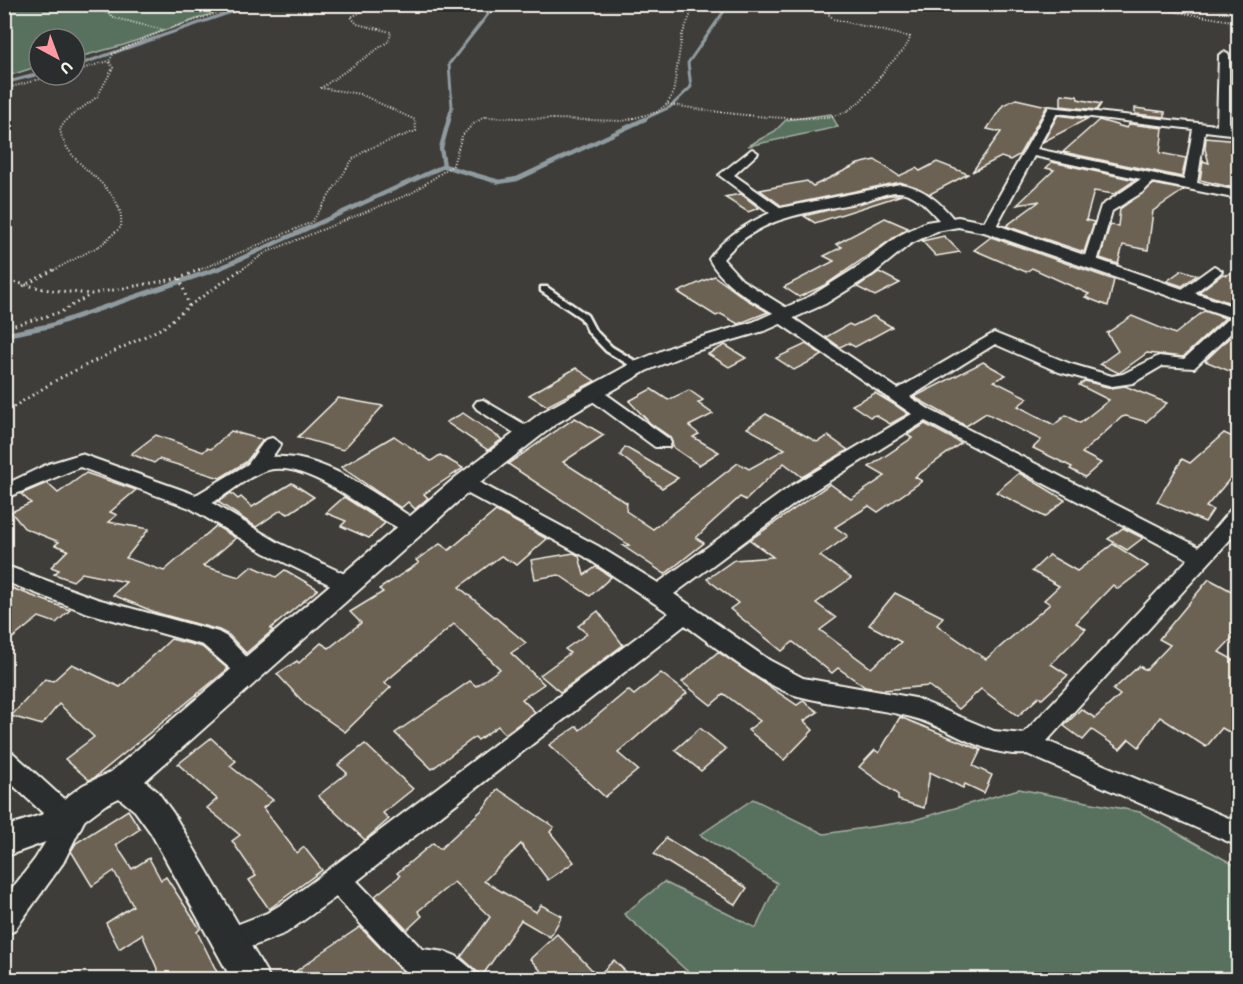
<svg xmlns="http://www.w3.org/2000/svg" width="1243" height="984" font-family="Itim,sans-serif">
  <rect width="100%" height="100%" fill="#3e3d39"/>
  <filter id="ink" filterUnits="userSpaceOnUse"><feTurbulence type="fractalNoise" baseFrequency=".0167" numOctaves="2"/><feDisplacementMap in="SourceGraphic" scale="12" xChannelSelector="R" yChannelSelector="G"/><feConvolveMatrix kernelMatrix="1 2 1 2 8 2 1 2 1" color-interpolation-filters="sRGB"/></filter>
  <g filter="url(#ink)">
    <g fill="#59715e" stroke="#a6b1a3" stroke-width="1.5">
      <polygon points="5,4 236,4 236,5 124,45 75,58 75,39 39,39 39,66 5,77"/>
      <polygon points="831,114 838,127 748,146 775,131 786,120"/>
      <polygon points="1019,789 1140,812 1238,867 1238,979 696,979 624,914 664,882 756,928 777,883 700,835 753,799 824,834 911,821"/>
    </g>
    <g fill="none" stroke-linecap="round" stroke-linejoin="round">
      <g stroke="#909ba0" stroke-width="3">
        <polyline points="75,66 254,4"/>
        <polyline points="4,83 39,74"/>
        <polyline points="448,120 452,107 449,64 496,4"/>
        <polyline points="642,120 670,107 691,87 688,63 729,4"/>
      </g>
      <g stroke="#909ba0" stroke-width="4.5">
        <polyline points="444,166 441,148 449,119"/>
        <polyline points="216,270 444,166 499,182 517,179 645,119"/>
      </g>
      <polyline stroke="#909ba0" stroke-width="5" points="4,335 49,326 220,268"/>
    </g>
    <g fill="#6c6253" stroke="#f4f1e8" stroke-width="1.5">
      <polygon points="1061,94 1077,96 1078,99 1101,104 1097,110 1061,106"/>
      <polygon points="1016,99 1047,106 1019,155 1010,160 1001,157 972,172 1001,132 987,129 1003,105"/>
      <polygon points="1135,108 1165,112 1165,117 1135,114"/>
      <polygon points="1058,115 1087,119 1043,142"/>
      <polygon points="1099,120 1127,128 1129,124 1163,128 1160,153 1186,158 1182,177 1063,152"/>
      <polygon points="1206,138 1239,141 1239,189 1200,180 1203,161 1209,163 1205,149"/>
      <polygon points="875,160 899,176 916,168 920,171 937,162 968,174 930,194 900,182 782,206 760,190 807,181 813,186 858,164"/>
      <polygon points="1052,162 1135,180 1114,194 1094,191 1086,220 1094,222 1084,252 1006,226 1040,201 1017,205 1054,170 1046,168"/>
      <polygon points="1154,184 1184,190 1153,211 1148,250 1123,245 1118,264 1100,258 1110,225 1118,226 1120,209"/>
      <polygon points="741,194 759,208 748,212 724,197"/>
      <polygon points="889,195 902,195 815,223 804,216"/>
      <polygon points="885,218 908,228 825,285 799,297 784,287 834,261 824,256 842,247 836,244"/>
      <polygon points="944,236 960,252 936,256 922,241"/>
      <polygon points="991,237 1114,280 1108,306 1085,297 1089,294 1032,268 1026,272 974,250"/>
      <polygon points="1239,266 1239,306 1199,292 1223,274 1227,275"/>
      <polygon points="1182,270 1197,275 1182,286 1167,281"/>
      <polygon points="879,272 900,283 875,296 857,287"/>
      <polygon points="714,276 746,299 768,312 738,324 721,314 716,316 678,292"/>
      <polygon points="1204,311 1225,318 1183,357 1147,353 1119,373 1100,364 1118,351 1107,333 1132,316 1175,334"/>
      <polygon points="873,316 892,327 855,347 848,343 840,347 826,337 849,324 853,326"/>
      <polygon points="1229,338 1239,342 1239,375 1205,361"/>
      <polygon points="806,344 823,355 794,370 776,358"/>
      <polygon points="725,345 746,358 729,367 708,354"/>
      <polygon points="983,362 1006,375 994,381 1028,398 1018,406 1054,425 1066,415 1080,423 1109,400 1079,385 1085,381 1111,388 1125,386 1167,403 1146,422 1126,416 1122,417 1082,453 1101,463 1085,477 1070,469 1072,467 1033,448 1041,440 986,413 966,426 914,397"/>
      <polygon points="576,368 595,381 547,406 529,395"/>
      <polygon points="651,389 668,400 689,390 703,400 698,403 713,414 689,426 699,434 693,437 719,452 699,465 674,448 670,437 650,423 629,401"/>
      <polygon points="875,393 895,405 908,414 890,424 875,415 870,417 852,405"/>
      <polygon points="338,398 383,406 343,450 298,437"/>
      <polygon points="463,413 497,436 502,439 488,450 446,422"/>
      <polygon points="766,414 817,442 828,436 848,450 802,477 784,463 746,500 740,497 709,525 696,538 704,543 665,574 623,546 629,545 603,527 508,464 575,418 604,435 563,462 627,503 626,511 653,529 738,463 749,469 785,449 747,428"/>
      <polygon points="925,424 961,443 915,477 922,481 878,512 869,506 835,527 848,536 820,556 851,578 816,603 836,618 820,630 871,668 901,642 869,625 895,593 943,617 937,625 986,659 1050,604 1044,600 1059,586 1032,571 1049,555 1077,571 1113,544 1148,566 1118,589 1113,585 1076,623 1086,629 1051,664 1068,675 1042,699 1039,697 1018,716 981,689 959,709 929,686 884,690 865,687 838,668 832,673 793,642 782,651 730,609 738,603 707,579 734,560 773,557 750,540 830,484 851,499 885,476 869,467 912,438 907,435"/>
      <polygon points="231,431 263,440 246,462 220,478 159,459 154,463 131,454 156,435 203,452 207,448 211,449"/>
      <polygon points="1224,433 1239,440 1239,468 1206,507 1213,510 1205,522 1157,502 1182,459 1190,463"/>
      <polygon points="394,436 431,461 440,455 463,468 424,494 428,498 415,509 408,502 401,508 341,467"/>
      <polygon points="625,447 678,478 662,488 620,455"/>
      <polygon points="86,473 136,490 110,512 117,515 108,522 149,529 126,558 164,571 216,526 236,538 203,566 239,577 252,566 276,577 285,570 318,589 270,629 273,630 246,653 229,635 219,630 157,613 113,595 126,582 82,573 73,581 54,574 59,570 51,567 68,550 55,545 59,542 24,528 11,512 31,503 21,494 47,483 58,493"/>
      <polygon points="1019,473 1040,485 1065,500 1045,517 996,492"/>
      <polygon points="292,483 314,497 288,514 281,510 256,527 218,502 231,493 238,499 241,497 252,507"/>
      <polygon points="344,497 372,515 385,523 369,538 341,526 346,521 326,513"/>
      <polygon points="496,511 547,539 517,565 501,556 459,587 526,643 511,653 544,684 522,699 535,712 505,734 498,726 478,740 475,737 432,769 395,733 470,681 476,686 500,669 454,624 384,683 391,687 345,732 305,704 277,674 297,661 299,663 321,643 329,648 361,623 350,612 383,592 379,589 419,563 416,560 440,544 449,550"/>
      <polygon points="1123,528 1143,538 1127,550 1108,539"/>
      <polygon points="574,553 579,556 584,575 596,567 611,577 590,596 559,575 535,579 531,560"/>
      <polygon points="1209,579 1239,595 1239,631 1219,652 1239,663 1239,721 1229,732 1222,728 1206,747 1160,717 1139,747 1129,739 1120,749 1092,730 1083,740 1064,726 1081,709 1095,718 1120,695 1113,690 1139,666 1146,670 1170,645 1159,639"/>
      <polygon points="4,585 30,595 70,610 56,623 39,617 4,645"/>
      <polygon points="598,611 623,645 560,692 540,675 570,653 565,649 587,634 578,626"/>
      <polygon points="171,639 202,647 228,669 94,778 89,780 65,759 94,737 59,704 42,725 11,716 45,679 53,681 72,664 120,687"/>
      <polygon points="718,652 797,705 803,701 818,712 804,721 813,730 784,760 748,730 760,721 724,694 711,705 682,682"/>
      <polygon points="661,673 687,693 618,753 638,770 605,797 549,745 577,726 580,730 628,690 634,695"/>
      <polygon points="900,717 981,750 973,766 992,775 984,793 965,784 963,788 930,772 924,808 898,800 898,795 859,767 875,750 879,753"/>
      <polygon points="700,728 726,749 701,771 675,750"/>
      <polygon points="211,738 236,761 230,766 273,800 263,808 297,853 304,847 322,870 269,909 249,880 256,876 232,841 240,835 207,808 217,799 178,764"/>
      <polygon points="365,744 413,789 383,813 389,819 365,840 318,796 347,773 338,765"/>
      <polygon points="498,789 554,827 550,832 574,862 548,880 521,844 484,881 536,912 541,905 562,916 550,937 521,920 482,976 461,957 490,917 454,882 418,911 422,916 407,930 375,896 400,876 397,873 433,843 440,849 483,809"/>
      <polygon points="128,810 140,829 116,845 132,869 149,858 161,880 166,877 200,929 197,932 221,980 162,980 142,934 119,949 106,923 133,906 114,871 92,886 71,851 76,843"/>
      <polygon points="666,838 747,888 736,905 654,854"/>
      <polygon points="360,927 411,980 284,980 324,951"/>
      <polygon points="557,934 598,976 614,960 634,980 532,980 541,971 530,959"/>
    </g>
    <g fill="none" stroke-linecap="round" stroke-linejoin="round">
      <defs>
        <polygon id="service" points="541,287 547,287 587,315 595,330 612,347 642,365 643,367 642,369 636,369 606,351 589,333 581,318 541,291"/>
        <g id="minor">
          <path d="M1224 52 1229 55V126L1238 127V135L1205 131 1197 183 1238 191V199L1153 182 1143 192 1112 211 1097 262 1090 266 1083 262 1101 206 1141 179 1034 156 995 228 988 232 983 231 981 228 1049 107 1217 125 1219 55ZM1057 113 1193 129 1184 180 1037 149Z"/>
          <path d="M752 149 758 153 734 175 781 208 900 184C924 187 942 204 956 222L954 225H944C933 214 921 197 905 193 890 189 875 199 860 202 810 213 758 215 723 259L742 280 793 312 795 315 793 318 898 389 994 333 1071 364 1112 376 1123 374 1159 356 1184 359 1232 315 1238 313V326L1194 368 1162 366 1133 383 1112 386 1059 372 995 344 910 397 930 410 1199 547 1231 509 1238 507 1236 533 1047 741 1238 822V846L1027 754C983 757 951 728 911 717 874 707 834 706 798 696 764 687 715 646 685 625L357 881 422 949 446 952 456 956 473 970 477 980 421 978 402 969 336 897 286 933 228 956 218 952 214 942 218 932 267 913 287 901 669 613 584 556 457 488 454 483 457 478H471L598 546 658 583 791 486 912 414 775 320V314C750 299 723 285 709 259 723 238 747 223 770 213L719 175ZM925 421 1188 559 1023 734 994 731 915 698 803 678 769 660 674 594 805 496Z"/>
          <polygon points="1214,266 1222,271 1219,274 1188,298 1178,298 1175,295 1178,292"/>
          <polygon points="593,388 599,389 669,439 671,443 669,447 655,447 587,397 584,393"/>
          <polygon points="483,400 534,430 537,434 534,438 522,438 477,409 474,405 477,401"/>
          <path d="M272 438 281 444 272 457C325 453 377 496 419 522L422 527 419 532C392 540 319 458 268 470 249 475 230 493 212 503L279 543 353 578 356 584 353 590 345 592 265 553 190 508 80 467 4 499V485L48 464 81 454 196 495 248 464 265 440Z"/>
          <polygon points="4,565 97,599 218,632 227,637 259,670 255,676 247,679 239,676 203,645 85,612 4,581"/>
          <polygon points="4,751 13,753 67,802 77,797 86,801 90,809 63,863 14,931 4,934 4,899 35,859 56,825 4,777"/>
        </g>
        <polygon id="tertiary" points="958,217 994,224 1238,308 1238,320 984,232 958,227 937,231 910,244 873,274 825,304 767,330 692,352 646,371 557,423 472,489 145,781 157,791 173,813 271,980 232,980 151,833 135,811 119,798 105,805 65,835 4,857 4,827 44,814 83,785 111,772 456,477 541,413 632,363 678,344 753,322 811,296 859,266 898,236 926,222"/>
      </defs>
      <use href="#service" stroke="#f4f1e8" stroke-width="5"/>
      <use href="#minor" stroke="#f4f1e8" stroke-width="4"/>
      <use href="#tertiary" stroke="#f4f1e8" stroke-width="4"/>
      <g stroke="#f4f1e8" stroke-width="2" stroke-dasharray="1 2" stroke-linecap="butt">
        <polyline points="93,4 115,18 164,30"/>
        <polyline points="1127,4 1238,22"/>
        <polyline points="112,54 165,30 246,4"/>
        <polyline points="75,71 109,61 113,55"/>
        <polyline points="4,89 55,75"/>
        <path d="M668 104C704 111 815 127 845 112 863 103 874 84 886 69 893 59 908 49 910 37L834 19 828 14 832 4"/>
        <path d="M54 270 101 245 121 227C126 183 66 170 60 129L67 119 97 97 113 68 109 61"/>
        <polyline points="199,270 312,222 353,159 368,149 416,131 415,120 360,94 321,88 389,41 391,32 357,24 351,17 377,4"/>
        <polyline points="241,270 265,253 412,193 453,165 462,136 472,125 484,117 623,121 657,112 667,104 673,94 682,35 695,4"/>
      </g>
      <g stroke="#f4f1e8" stroke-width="3" stroke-dasharray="1.5 4" stroke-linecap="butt">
        <polyline points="4,280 49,290 91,294 180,278"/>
        <polyline points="23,286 57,268"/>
        <polyline points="189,306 243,268"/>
        <polyline points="4,328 61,312 90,295"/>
        <polyline points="4,413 58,379 164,327 189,306 180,278 203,268"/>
      </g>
      <use href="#service" fill="#2a2d2e" fill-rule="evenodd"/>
      <use href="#minor" fill="#2a2d2e" fill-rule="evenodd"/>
      <use href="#tertiary" fill="#2a2d2e" fill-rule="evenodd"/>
    </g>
  </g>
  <rect width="1243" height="984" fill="none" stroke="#2a2d2e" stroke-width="24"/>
  <rect x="12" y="12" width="1219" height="960" fill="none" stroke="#f4f1e8" stroke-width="2" filter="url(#ink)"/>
  <g transform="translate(57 57) rotate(139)"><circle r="28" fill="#2a2d2e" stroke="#7b7b78" stroke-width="1.5"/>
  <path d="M0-4.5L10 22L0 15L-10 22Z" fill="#ff9aa2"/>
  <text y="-9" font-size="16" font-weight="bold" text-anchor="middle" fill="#f4f1e8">U</text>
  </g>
</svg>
